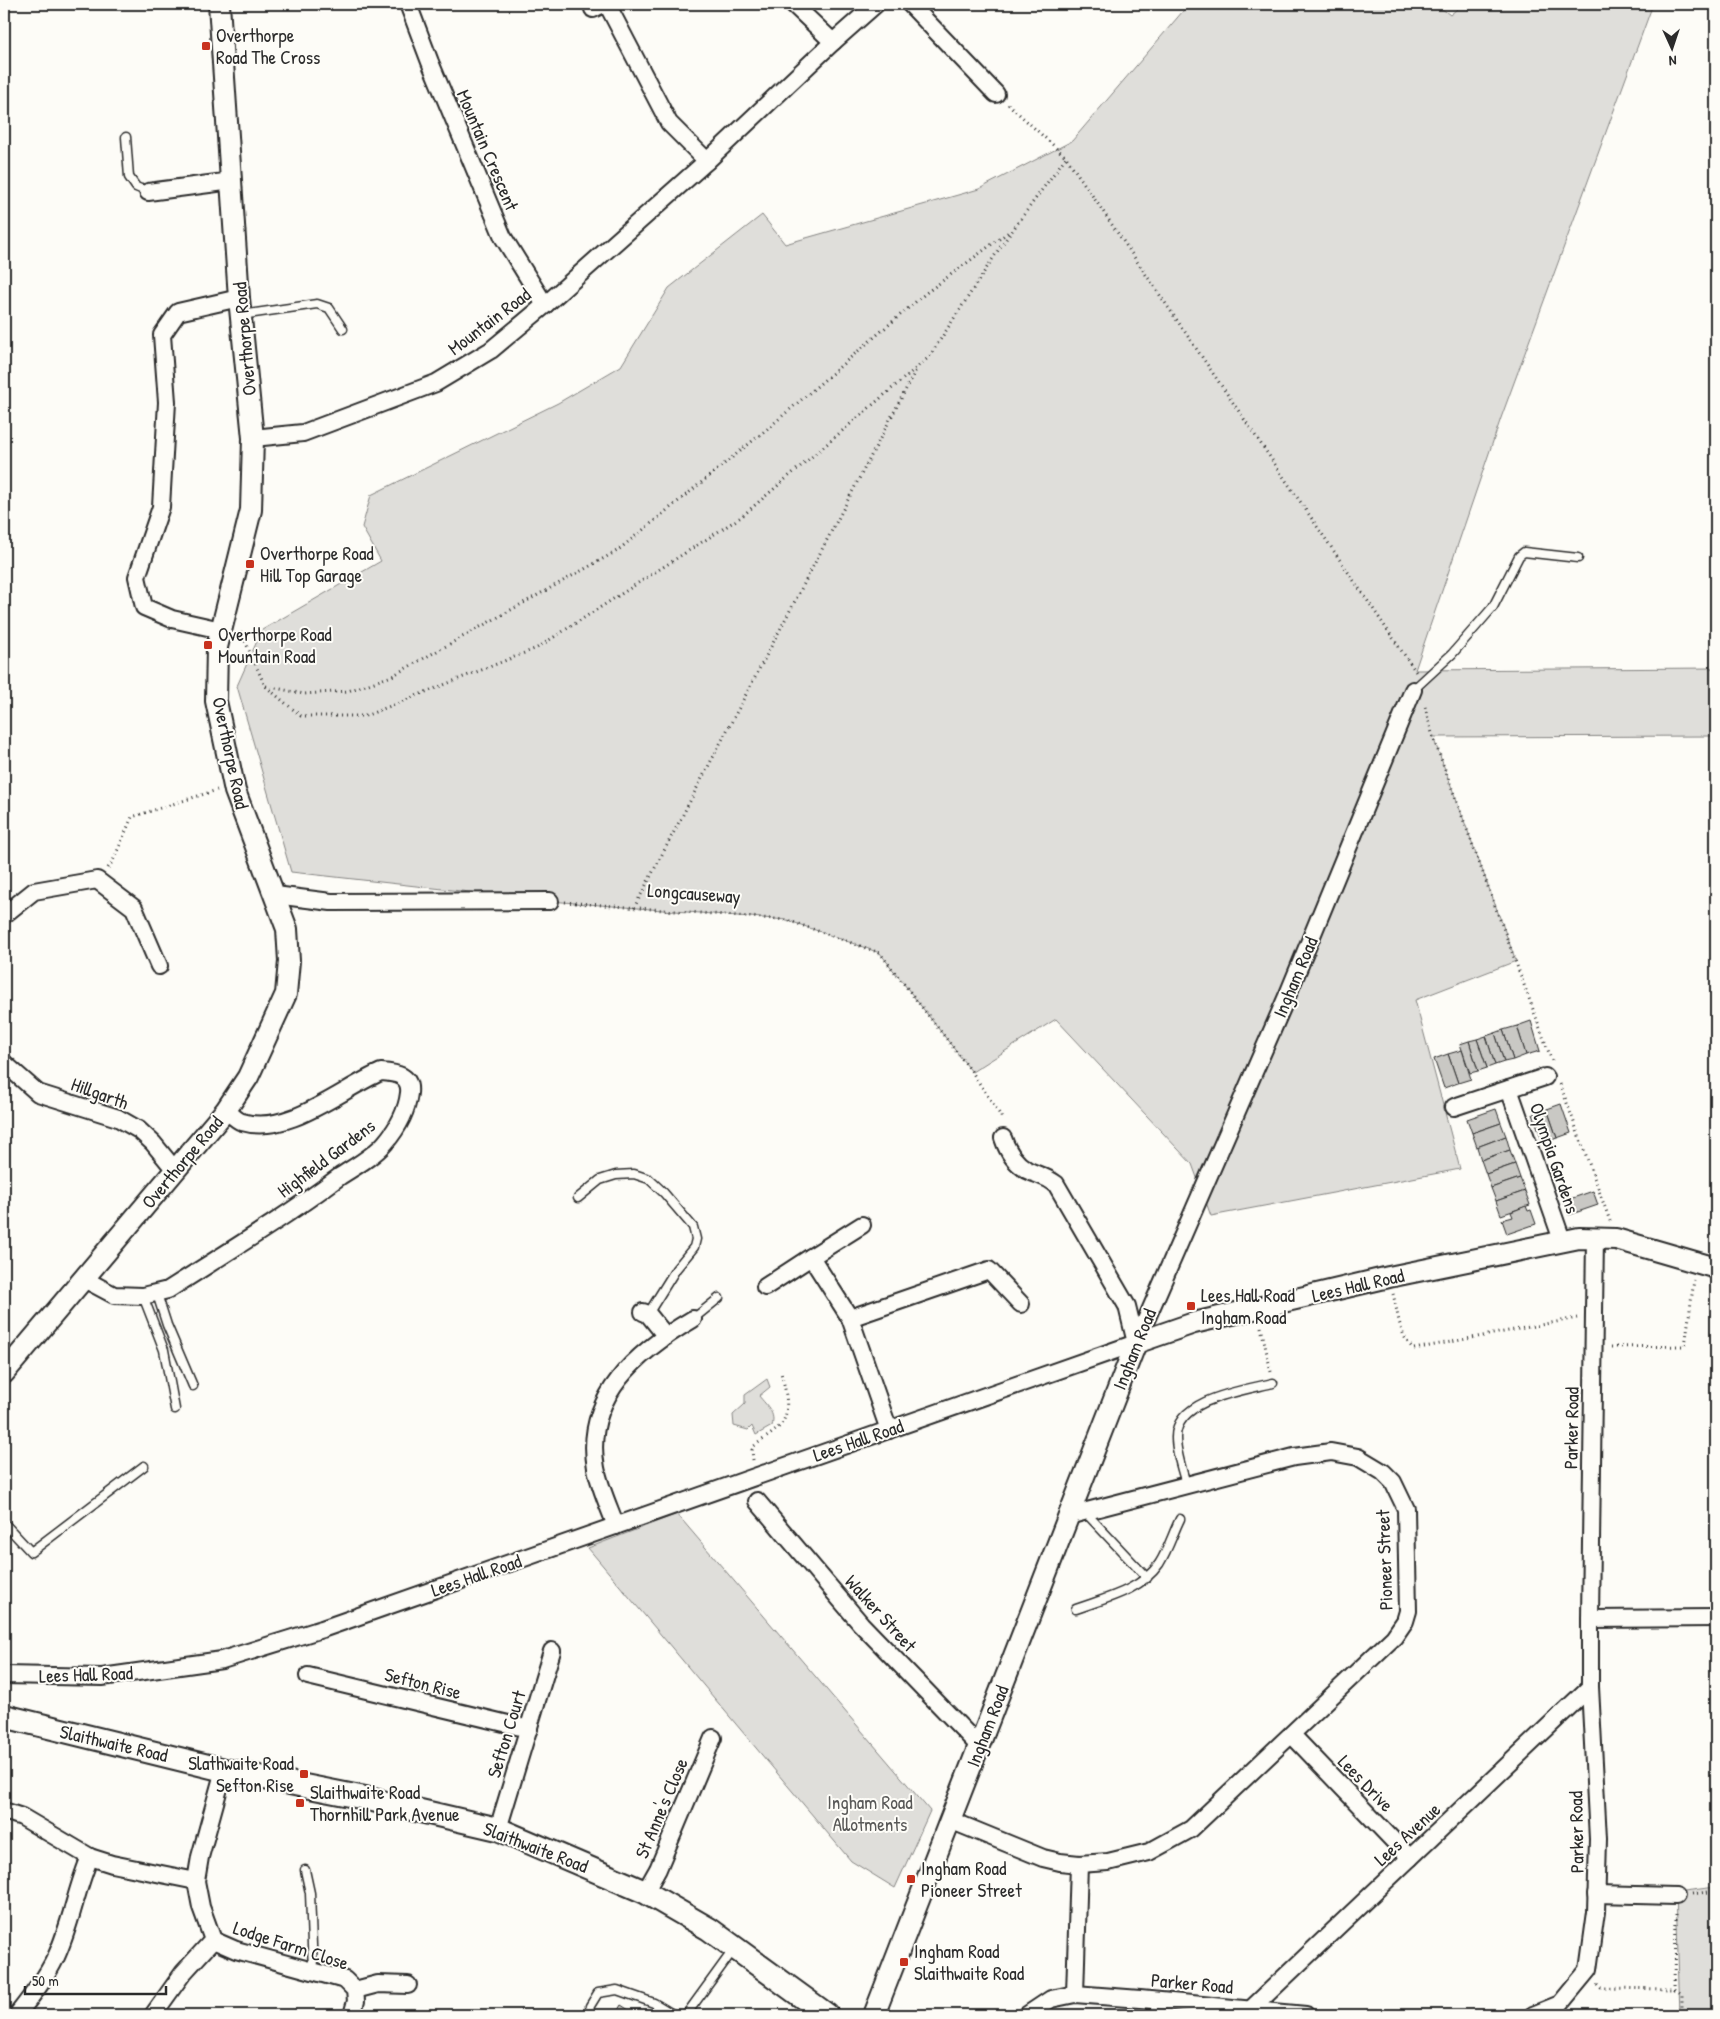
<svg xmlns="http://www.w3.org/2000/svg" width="1720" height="2019" font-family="'Patrick Hand',sans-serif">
  <rect width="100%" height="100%" fill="#fdfcf7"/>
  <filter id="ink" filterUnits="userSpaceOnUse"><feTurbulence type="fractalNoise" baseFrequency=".02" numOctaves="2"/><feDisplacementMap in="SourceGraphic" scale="10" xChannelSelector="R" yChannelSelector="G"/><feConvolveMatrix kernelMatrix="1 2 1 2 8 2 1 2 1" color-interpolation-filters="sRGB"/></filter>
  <g filter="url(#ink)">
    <g fill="#dfdeda" stroke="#858482">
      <polygon points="1189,4 1436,4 1450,15 1463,4 1653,4 1501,418 1415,670 1716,668 1716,736 1433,737 1516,961 1415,1000 1460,1169 1211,1216 1192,1164 1056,1019 972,1072 880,953 787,920 550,901 291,872 237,686 262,630 381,561 362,527 371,495 558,403 621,366 669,288 762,215 785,244 979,189 1072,141"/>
      <path d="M767 1379 770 1387 759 1396C767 1406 776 1413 772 1426L756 1435 752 1426 748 1430 734 1426 733 1415 745 1404V1395Z"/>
      <polygon points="677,1514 930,1811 895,1888 851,1861 588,1548"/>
      <polygon points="1716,1887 1716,2015 1680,2015 1676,1892"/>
    </g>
    <g fill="#c9c8c4" stroke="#2b2b2b">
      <polygon points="1531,1021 1540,1051 1526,1055 1517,1026"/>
      <polygon points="1517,1026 1526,1055 1513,1060 1503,1030"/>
      <polygon points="1503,1030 1513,1060 1504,1062 1495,1033"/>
      <polygon points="1495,1033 1504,1062 1495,1065 1486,1036"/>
      <polygon points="1486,1036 1495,1065 1487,1068 1477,1039"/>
      <polygon points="1477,1039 1487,1068 1478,1071 1469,1041"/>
      <polygon points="1469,1041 1478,1071 1470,1073 1460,1044"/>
      <polygon points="1462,1050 1471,1079 1458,1083 1448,1054"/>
      <polygon points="1448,1054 1458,1083 1444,1088 1434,1059"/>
      <polygon points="1561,1104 1571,1133 1557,1138 1547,1109"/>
      <polygon points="1496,1109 1501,1123 1472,1133 1467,1119"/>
      <polygon points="1547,1109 1557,1138 1543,1143 1533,1114"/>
      <polygon points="1501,1123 1506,1136 1477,1147 1472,1133"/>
      <polygon points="1506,1136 1510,1150 1481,1160 1477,1147"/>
      <polygon points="1510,1150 1515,1164 1486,1174 1481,1160"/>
      <polygon points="1515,1164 1520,1178 1491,1188 1486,1174"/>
      <polygon points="1520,1178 1525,1191 1496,1201 1491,1188"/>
      <polygon points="1525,1191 1530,1205 1501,1215 1496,1201"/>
      <polygon points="1593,1191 1598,1205 1569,1215 1564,1201"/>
      <polygon points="1526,1206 1528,1211 1531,1210 1536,1224 1507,1234 1502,1220 1513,1217 1511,1212"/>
      <polygon points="621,2005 637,2015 615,2015"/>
    </g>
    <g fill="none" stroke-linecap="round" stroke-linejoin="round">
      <defs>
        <g id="service">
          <polyline points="126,137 129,177 136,187 148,192"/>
          <polyline points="241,315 317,304 329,308 343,329"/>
          <polyline points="1413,690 1452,654 1493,607 1519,556 1524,552 1578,558"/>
          <polyline points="578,1198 600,1180 616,1175 634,1174 649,1179 664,1193 693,1227 696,1239 694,1247 676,1269 648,1314"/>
          <polyline points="157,1294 167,1325 193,1386"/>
          <polyline points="143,1296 164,1350 175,1409"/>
          <polyline points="693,1319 719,1298"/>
          <path d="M1186 1484C1182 1469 1176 1453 1176 1438 1175 1399 1245 1390 1273 1383"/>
          <polyline points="1085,1512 1147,1578"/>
          <polyline points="4,1523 31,1552 144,1466"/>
          <path d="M1076 1609C1106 1598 1140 1591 1159 1564 1168 1550 1173 1533 1180 1519"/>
          <polyline points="305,1870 310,1893 313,1971"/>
          <polyline points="590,2006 598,1993 617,1990 654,2003 674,2015"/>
          <polyline points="686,2015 734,1949"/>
        </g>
        <g id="minor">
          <polyline points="408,4 430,62 503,237 545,305"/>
          <polyline points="607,4 669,123 707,161"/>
          <polyline points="793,4 833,42"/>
          <polyline points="910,4 996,94"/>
          <polyline points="593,9 603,4"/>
          <polyline points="148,192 232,181"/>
          <polyline points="253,438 303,433 436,383 491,350 545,305 707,161 833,42 876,4"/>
          <polyline points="221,630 172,619 144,607 137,577 161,507 167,402 162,335 178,312 239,298"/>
          <polyline points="275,895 331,902 550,901"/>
          <polyline points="4,915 34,891 97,880 134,908 159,966"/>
          <polyline points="4,1063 38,1093 118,1118 139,1130 153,1143 175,1170"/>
          <polyline points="1509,1089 1562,1240"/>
          <polyline points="1454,1107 1545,1077"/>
          <path d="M1003 1138C1007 1150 1015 1163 1027 1170 1039 1176 1044 1175 1056 1184L1127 1306 1136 1343"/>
          <polyline points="862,1225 811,1257 850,1318 889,1430"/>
          <path d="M84 1279 114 1295 143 1296 168 1290C226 1253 284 1218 339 1177 354 1167 373 1157 385 1143 397 1129 407 1111 409 1093 411 1075 396 1073 381 1072 341 1089 288 1136 242 1122 236 1120 231 1114 226 1110"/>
          <polyline points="765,1287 811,1257"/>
          <polyline points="643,1312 648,1314 665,1335"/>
          <polyline points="850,1318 989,1270 1021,1304"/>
          <polyline points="1136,1343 1288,994 1413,690"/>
          <polyline points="757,1501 861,1624 980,1747"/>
          <path d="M616 1526C609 1507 600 1488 596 1468 583 1397 638 1351 693 1319"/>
          <polyline points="1590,1619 1716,1618"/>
          <polyline points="4,1675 102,1677 222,1660 322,1629 1136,1343"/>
          <polyline points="308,1676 529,1729"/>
          <polyline points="1292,1735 1410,1858"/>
          <polyline points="4,1811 22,1817 90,1857 112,1864 196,1881"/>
          <polyline points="950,1820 1043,1858 1060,1862 1079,1864 1108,1862 1149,1852 1191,1829 1394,1637 1405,1621 1408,1611 1406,1509 1393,1482 1383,1472 1358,1457 1331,1452 1294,1457 1068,1516"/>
          <polyline points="498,1829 552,1651"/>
          <polyline points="645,1892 658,1869 713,1738"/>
          <polyline points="1596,1894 1676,1896"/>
          <polyline points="213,1940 236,1950 345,1980 355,1990 356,2001 352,2015"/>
          <polyline points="355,1990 378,1984 408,1985"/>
          <polyline points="1075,1994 1079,1864"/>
          <polyline points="1251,2009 1590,1687"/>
          <path d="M17 2015C31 1997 46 1978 56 1957 71 1925 76 1889 90 1857"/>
          <polyline points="153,2015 183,1973 213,1940 201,1907 196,1881 200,1857 224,1770"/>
          <polyline points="1027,2015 1051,1999 1075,1994 1140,1999 1306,2015"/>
          <polyline points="1533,2015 1560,2004 1588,1970 1596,1912 1598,1839 1590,1687 1590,1619 1595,1237"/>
        </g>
        <g id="tertiary">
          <polyline points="4,1373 226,1110 248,1077 286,994 289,961 287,929 235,791 216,701 217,647 251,510 253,438 239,298 219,4"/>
          <polyline points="874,2015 1136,1343 1194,1323 1389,1277 1579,1238 1616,1239 1716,1268"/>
        </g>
        <polyline id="secondary" points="4,1716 224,1770 360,1797 498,1829 645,1892 709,1929 827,2015"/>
      </defs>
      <use href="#service" stroke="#2b2b2b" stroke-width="11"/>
      <use href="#minor" stroke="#2b2b2b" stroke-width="20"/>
      <use href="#tertiary" stroke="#2b2b2b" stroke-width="24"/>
      <use href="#secondary" stroke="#2b2b2b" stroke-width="26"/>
      <g stroke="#2b2b2b" stroke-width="3" stroke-dasharray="1 4" stroke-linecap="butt">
        <polyline points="1008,104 1066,157 1416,672"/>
        <polyline points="241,632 265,686 301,716 365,716 537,648 741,517 929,357 1001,246 1066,157"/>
        <polyline points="266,686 304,694 348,691 392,676 617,551 766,430 926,293 1010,231"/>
        <polyline points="1425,707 1433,737 1552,1061"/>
        <polyline points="108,868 113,861 132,817 217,790"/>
        <polyline points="565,902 787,920 880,953 972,1072 1001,1116 1002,1121"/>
        <polyline points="634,908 916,370"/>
        <polyline points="1560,1084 1610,1221"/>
        <path d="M1393 1294C1398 1312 1399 1337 1414 1349L1577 1318"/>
        <polyline points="1261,1327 1271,1372"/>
        <polyline points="1611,1347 1685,1346 1694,1280"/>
        <path d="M753 1460 752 1450 754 1446C763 1439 776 1432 782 1423 791 1410 785 1387 781 1373"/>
        <polyline points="1692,1894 1716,1891"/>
        <polyline points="1676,1914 1675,1989 1682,1994 1682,2015"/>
        <polyline points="1597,1984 1601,1988 1675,1989"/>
        <polyline points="1710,2015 1716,1950"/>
      </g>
      <use href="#service" stroke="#fdfcf7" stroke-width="8"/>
      <use href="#minor" stroke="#fdfcf7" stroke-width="16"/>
      <use href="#tertiary" stroke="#fdfcf7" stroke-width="20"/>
      <use href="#secondary" stroke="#fdfcf7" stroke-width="22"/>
    </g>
  </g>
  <g fill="#c8321e" stroke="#fdfcf7" stroke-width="2">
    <rect x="201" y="41" width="10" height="10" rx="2.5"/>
    <rect x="245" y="559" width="10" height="10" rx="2.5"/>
    <rect x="203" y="640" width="10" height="10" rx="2.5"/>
    <rect x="1186" y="1301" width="10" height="10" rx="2.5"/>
    <rect x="299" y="1769" width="10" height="10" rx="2.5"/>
    <rect x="295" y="1798" width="10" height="10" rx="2.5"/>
    <rect x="906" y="1874" width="10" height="10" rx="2.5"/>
    <rect x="899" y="1957" width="10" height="10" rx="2.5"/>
  </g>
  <g text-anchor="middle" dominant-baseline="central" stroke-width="4" stroke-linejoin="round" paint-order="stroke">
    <g font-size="19" fill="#2b2b2b" stroke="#fdfcf7" text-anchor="start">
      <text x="216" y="35">Overthorpe<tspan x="216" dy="22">Road The Cross</tspan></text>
      <text x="260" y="553">Overthorpe Road<tspan x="260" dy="22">Hill Top Garage</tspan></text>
      <text x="218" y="634">Overthorpe Road<tspan x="218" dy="22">Mountain Road</tspan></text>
      <text x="1201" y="1295">Lees Hall Road<tspan x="1201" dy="22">Ingham Road</tspan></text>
      <text x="294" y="1763" text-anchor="end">Slathwaite Road<tspan x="294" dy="22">Sefton Rise</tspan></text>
      <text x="310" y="1792">Slaithwaite Road<tspan x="310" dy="22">Thornhill Park Avenue</tspan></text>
      <text x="921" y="1868">Ingham Road<tspan x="921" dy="22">Pioneer Street</tspan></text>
      <text x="914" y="1951">Ingham Road<tspan x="914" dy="22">Slaithwaite Road</tspan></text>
    </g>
    <g font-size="19" fill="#2b2b2b" stroke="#fdfcf7">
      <text transform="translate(488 150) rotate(67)">Mountain Crescent</text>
      <text transform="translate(489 321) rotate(-37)">Mountain Road</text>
      <text transform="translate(244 339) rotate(-95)">Overthorpe Road</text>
      <text transform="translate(231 753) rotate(78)">Overthorpe Road</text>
      <text transform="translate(694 893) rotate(4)">Longcauseway</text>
      <text transform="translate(1295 977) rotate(-67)">Ingham Road</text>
      <text transform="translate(100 1093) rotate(20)">Hillgarth</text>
      <text transform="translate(326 1158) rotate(-37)">Highfield Gardens</text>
      <text transform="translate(1555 1158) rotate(71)">Olympia Gardens</text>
      <text transform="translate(182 1162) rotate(-50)">Overthorpe Road</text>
      <text transform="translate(1358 1285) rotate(-13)">Lees Hall Road</text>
      <text transform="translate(1134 1349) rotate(-68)">Ingham Road</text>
      <text transform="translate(1571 1428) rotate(-89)">Parker Road</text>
      <text transform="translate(858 1440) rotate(-19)">Lees Hall Road</text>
      <text transform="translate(1384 1560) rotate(-92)">Pioneer Street</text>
      <text transform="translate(476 1575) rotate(-19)">Lees Hall Road</text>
      <text transform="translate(881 1613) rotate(48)">Walker Street</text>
      <text transform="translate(86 1674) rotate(-2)">Lees Hall Road</text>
      <text transform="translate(423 1683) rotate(14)">Sefton Rise</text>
      <text transform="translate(987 1726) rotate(-69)">Ingham Road</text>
      <text transform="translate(506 1734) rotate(-73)">Sefton Court</text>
      <text transform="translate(114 1743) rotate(13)">Slaithwaite Road</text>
      <text transform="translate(1366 1783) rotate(46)">Lees Drive</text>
      <text transform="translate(661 1808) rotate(-67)">St Anne's Close</text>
      <text transform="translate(1576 1832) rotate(-91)">Parker Road</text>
      <text transform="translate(1407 1834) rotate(-43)">Lees Avenue</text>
      <text transform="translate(536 1847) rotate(21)">Slaithwaite Road</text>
      <text transform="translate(291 1945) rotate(18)">Lodge Farm Close</text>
      <text transform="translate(1192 1983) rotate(5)">Parker Road</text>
    </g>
    <g font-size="19" fill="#585857" stroke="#fdfcf7">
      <text x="870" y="1802">Ingham Road<tspan x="870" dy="22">Allotments</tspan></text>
    </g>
  </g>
  <rect width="1720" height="2019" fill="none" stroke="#fdfcf7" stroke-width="20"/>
  <rect x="10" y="10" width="1700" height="1999" fill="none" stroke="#2b2b2b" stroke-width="2" filter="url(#ink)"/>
  <g transform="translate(1672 48) rotate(177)" stroke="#fdfcf7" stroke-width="4" paint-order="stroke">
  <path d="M0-4L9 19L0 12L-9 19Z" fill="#2b2b2b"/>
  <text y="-8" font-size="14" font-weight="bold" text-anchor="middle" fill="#2b2b2b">N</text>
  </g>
  <path d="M25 1986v8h141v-8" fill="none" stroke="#2b2b2b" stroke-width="2.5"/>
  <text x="32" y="1986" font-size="15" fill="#2b2b2b" stroke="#fdfcf7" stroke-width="4" paint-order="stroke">50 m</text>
</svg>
